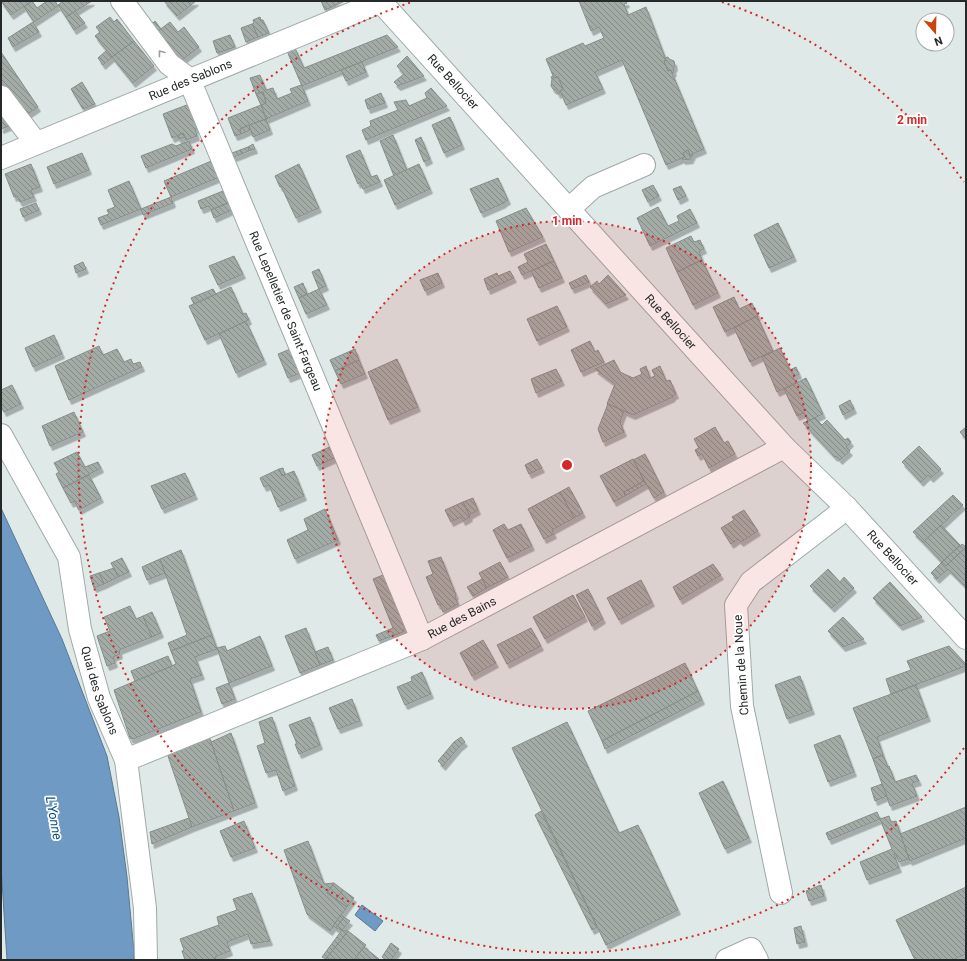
<svg xmlns="http://www.w3.org/2000/svg" width="967" height="961" font-family="Roboto,sans-serif">
  <defs>
    <pattern id="building-back-hatch" width="6" height="6" patternUnits="userSpaceOnUse"><rect width="6" height="6" fill="#a3aba6"/><path d="M-1 5l2 2M0 0l6 6M5-1l2 2" fill="none" stroke="#858b87"/></pattern>
    <filter id="shadow"><feDropShadow dx="2.5" dy="4.5" stdDeviation="0" flood-color="#0004"/></filter>
  </defs>
  <rect width="100%" height="100%" fill="#dfe9e8"/>
  <g fill="#6f9ac3" stroke="#597895">
    <polygon points="1,508 62,639 107,756 119,817 127,877 134,952 134,960 7,960 1,866"/>
    <polygon points="362,905 383,921 375,931 355,915"/>
  </g>
  <g fill="url(#building-back-hatch)" stroke="#868e89" filter="url(#shadow)">
    <polygon points="1,1 32,1 11,15"/>
    <polygon points="32,1 37,8 47,1 55,1 58,6 34,22 24,7"/>
    <polygon points="63,1 92,1 66,17 58,5"/>
    <polygon points="164,1 196,1 177,16"/>
    <polygon points="321,1 345,1 325,10"/>
    <polygon points="579,1 626,1 627,3 624,4 628,15 646,7 666,60 664,61 668,71 671,70 672,73 704,149 690,155 688,150 683,153 685,157 666,165 622,60 595,72 603,89 566,105 560,91 563,89 558,77 554,78 546,59 583,43 585,46 604,38 599,27 591,31"/>
    <polygon points="75,11 85,23 74,30 66,17"/>
    <polygon points="110,17 114,22 117,19 134,41 112,57 95,36 100,32 96,27"/>
    <polygon points="260,17 261,20 263,20 269,33 258,37 252,24 254,23 253,20"/>
    <polygon points="155,21 161,29 158,31 152,24"/>
    <polygon points="33,22 39,32 13,47 8,38"/>
    <polygon points="170,22 178,32 184,27 199,47 181,61 158,31"/>
    <polygon points="252,24 258,37 246,42 241,28"/>
    <polygon points="230,35 235,47 217,53 213,41"/>
    <polygon points="387,35 398,47 302,86 287,51 295,48 304,68"/>
    <polygon points="134,41 154,66 133,83 112,57"/>
    <polygon points="107,50 112,57 103,65 98,58"/>
    <polygon points="1,52 38,107 22,118 1,86"/>
    <polygon points="407,56 424,76 398,86 394,82 404,74 397,66"/>
    <polygon points="668,57 669,59 674,61 675,66 673,69 674,72 672,73 671,70 668,71 664,61 666,60 665,58"/>
    <polygon points="362,62 366,72 346,81 341,70"/>
    <polygon points="260,75 266,90 273,88 277,99 292,93 290,89 301,85 302,86 308,101 266,119 261,105 266,103 263,92 256,94 250,78"/>
    <polygon points="553,76 554,78 558,77 563,89 560,91 560,93 558,94 556,90 553,89 551,86 552,79 551,77"/>
    <polygon points="82,82 95,104 83,109 71,89"/>
    <polygon points="431,88 447,106 366,140 362,130 371,126 370,121 398,110 394,102 406,100 409,106 427,98 425,93"/>
    <polygon points="263,92 266,103 261,105 256,94"/>
    <polygon points="381,93 385,103 368,109 365,100"/>
    <polygon points="192,103 201,126 195,129 197,136 186,140 183,133 172,138 163,114"/>
    <polygon points="261,105 266,119 240,129 241,134 235,136 228,118"/>
    <polygon points="1,114 14,124 1,129"/>
    <polygon points="450,117 462,145 444,153 432,125"/>
    <polygon points="266,119 270,130 253,137 249,125"/>
    <polygon points="249,125 250,130 241,134 240,129"/>
    <polygon points="183,133 185,137 179,139 177,136"/>
    <polygon points="393,135 407,170 394,176 380,141"/>
    <polygon points="421,137 430,159 424,162 415,140"/>
    <polygon points="189,141 192,149 146,168 141,156 172,144 176,146"/>
    <polygon points="253,144 255,149 249,151 248,147"/>
    <polygon points="248,147 249,151 242,154 240,150"/>
    <polygon points="240,150 242,154 234,157 232,153"/>
    <polygon points="360,150 371,177 377,175 380,182 363,189 360,182 358,184 346,156"/>
    <polygon points="688,150 690,155 692,154 693,156 691,156 691,159 683,160 682,158 685,157 683,153"/>
    <polygon points="82,153 89,170 54,184 47,167"/>
    <polygon points="216,159 222,176 171,197 164,181"/>
    <polygon points="31,164 40,187 31,190 34,197 20,202 17,196 14,197 5,174"/>
    <polygon points="299,164 319,208 296,218 281,186 280,187 275,176"/>
    <polygon points="419,164 430,189 395,205 384,180"/>
    <polygon points="498,178 508,200 504,202 504,203 481,213 470,189"/>
    <polygon points="129,181 141,209 101,225 98,218 109,214 107,210 115,207 108,190"/>
    <polygon points="653,185 659,196 648,202 642,190"/>
    <polygon points="681,186 686,196 678,200 673,189"/>
    <polygon points="228,189 233,201 211,210 209,206 201,209 198,201"/>
    <polygon points="171,197 173,203 143,215 141,209"/>
    <polygon points="233,201 236,208 214,218 211,210"/>
    <polygon points="36,203 39,210 23,217 20,209"/>
    <polygon points="658,207 668,226 679,221 677,216 690,209 697,223 650,246 637,218"/>
    <polygon points="526,208 543,237 509,252 496,221"/>
    <polygon points="778,223 794,257 769,268 754,235"/>
    <polygon points="691,236 694,242 700,240 704,249 699,251 702,260 677,272 666,248"/>
    <polygon points="546,244 554,261 522,275 518,267 528,262 524,254"/>
    <polygon points="234,256 243,274 218,285 209,266"/>
    <polygon points="702,260 718,293 693,305 677,272"/>
    <polygon points="554,261 562,278 539,288 531,271"/>
    <polygon points="83,262 86,269 76,273 74,266"/>
    <polygon points="319,269 326,286 319,289 312,272"/>
    <polygon points="510,271 514,278 488,290 484,279 497,273 498,276"/>
    <polygon points="438,273 442,283 425,291 420,280"/>
    <polygon points="586,275 589,282 572,289 569,283"/>
    <polygon points="608,275 626,295 606,304 590,287 597,281 599,284"/>
    <polygon points="303,283 307,294 299,298 294,287"/>
    <polygon points="231,287 243,314 246,313 249,320 205,340 189,306"/>
    <polygon points="213,289 216,294 194,304 191,298"/>
    <polygon points="319,289 327,305 306,314 299,298"/>
    <polygon points="734,297 739,309 752,303 758,316 725,332 713,307"/>
    <polygon points="557,306 567,327 537,341 527,319"/>
    <polygon points="757,316 773,351 750,362 734,328"/>
    <polygon points="246,321 264,360 236,373 219,334"/>
    <polygon points="54,335 62,354 33,367 25,348"/>
    <polygon points="590,341 595,352 598,350 604,362 581,372 571,350"/>
    <polygon points="99,346 103,355 117,349 124,362 131,359 133,364 140,362 142,367 69,400 55,366"/>
    <polygon points="293,348 303,372 288,378 278,354"/>
    <polygon points="780,348 790,370 796,367 799,374 793,377 796,383 777,392 762,357"/>
    <polygon points="355,349 359,360 335,371 330,360"/>
    <polygon points="397,359 418,407 388,420 368,372"/>
    <polygon points="359,360 365,374 341,384 335,371"/>
    <polygon points="614,360 620,372 633,378 642,374 640,369 646,366 650,378 655,376 652,370 660,366 666,381 670,380 676,394 672,396 673,397 633,415 607,404 615,384 595,369"/>
    <polygon points="556,369 562,381 536,393 531,379"/>
    <polygon points="806,378 823,414 808,421 804,413 797,416 784,389"/>
    <polygon points="12,385 21,404 4,412 1,406 1,390"/>
    <polygon points="850,400 854,409 843,415 839,406"/>
    <polygon points="608,404 624,411 620,422 624,432 603,442 598,429"/>
    <polygon points="74,412 83,432 50,446 42,426"/>
    <polygon points="815,418 822,425 827,420 845,440 848,438 851,442 846,447 850,451 840,460 836,456 835,457 803,423"/>
    <polygon points="715,427 724,443 728,441 735,454 709,468 702,454 698,456 695,450 699,448 694,439"/>
    <polygon points="966,427 966,439 960,432"/>
    <polygon points="334,445 339,456 317,466 312,455"/>
    <polygon points="919,446 941,469 931,478 928,475 921,482 902,462"/>
    <polygon points="77,452 85,467 98,462 101,468 63,488 56,474 59,472 54,463"/>
    <polygon points="645,454 664,492 654,498 633,460"/>
    <polygon points="537,459 542,468 529,474 525,465"/>
    <polygon points="633,459 644,481 624,492 625,496 614,502 600,476"/>
    <polygon points="283,468 285,475 282,476 279,469"/>
    <polygon points="279,469 282,476 294,471 304,496 278,507 269,485 264,487 260,478"/>
    <polygon points="185,473 195,495 162,509 151,486"/>
    <polygon points="89,475 101,498 79,510 74,501 71,503 63,488"/>
    <polygon points="644,481 646,484 625,496 624,492"/>
    <polygon points="569,487 583,513 574,518 560,492"/>
    <polygon points="560,492 574,518 552,530 554,534 544,539 528,509"/>
    <polygon points="953,495 963,505 923,542 913,532"/>
    <polygon points="473,498 478,510 469,515 463,502"/>
    <polygon points="463,502 470,517 463,521 461,517 451,522 445,510"/>
    <polygon points="325,509 338,540 295,559 287,540 308,530 304,519"/>
    <polygon points="744,510 758,531 741,542 738,539 731,544 721,528 734,520 732,517"/>
    <polygon points="504,524 508,530 521,524 532,546 507,558 493,530"/>
    <polygon points="941,525 960,545 942,562 923,542"/>
    <polygon points="962,544 966,547 946,566 942,562"/>
    <polygon points="966,547 966,583 964,585 948,569 937,579 931,573 942,562 946,566"/>
    <polygon points="181,550 212,635 171,651 168,643 187,635 160,559"/>
    <polygon points="441,557 456,595 455,596 458,604 443,612 440,604 438,605 426,577 433,574 428,561"/>
    <polygon points="122,558 129,572 118,577 111,563"/>
    <polygon points="160,559 165,573 147,580 142,567"/>
    <polygon points="500,562 508,577 487,588 479,573"/>
    <polygon points="713,564 721,575 680,600 673,587"/>
    <polygon points="114,568 118,577 104,584 99,573"/>
    <polygon points="828,569 840,582 844,577 854,588 832,608 810,586"/>
    <polygon points="99,573 104,584 94,588 90,576"/>
    <polygon points="388,573 407,620 403,632 379,641 376,635 393,628 373,579"/>
    <polygon points="482,579 487,588 473,596 467,587"/>
    <polygon points="641,580 652,602 619,620 607,598"/>
    <polygon points="890,582 922,617 900,626 873,598"/>
    <polygon points="588,589 603,619 592,626 576,595"/>
    <polygon points="573,595 585,617 545,639 533,617"/>
    <polygon points="130,606 136,619 143,616 152,637 119,650 120,654 113,657 115,663 107,666 97,636 110,631 104,617"/>
    <polygon points="152,612 161,633 152,637 143,616"/>
    <polygon points="843,617 864,639 843,647 828,631"/>
    <polygon points="306,628 320,665 300,673 285,636"/>
    <polygon points="531,628 541,646 507,664 497,645"/>
    <polygon points="212,635 217,649 195,657 202,675 190,679 201,712 133,739 130,738 114,690 176,664 171,651"/>
    <polygon points="260,636 272,666 229,683 217,648 225,646 227,651"/>
    <polygon points="483,640 496,663 472,676 460,653"/>
    <polygon points="949,646 966,664 966,666 891,694 886,679 911,670 907,661"/>
    <polygon points="328,647 333,660 320,665 315,652"/>
    <polygon points="168,656 172,666 135,681 131,671"/>
    <polygon points="685,663 698,691 602,741 588,711"/>
    <polygon points="422,672 431,694 405,705 397,687 412,681 411,677"/>
    <polygon points="800,676 812,710 787,719 775,685"/>
    <polygon points="229,683 235,699 222,704 216,688"/>
    <polygon points="916,685 928,717 877,737 883,755 873,759 853,708"/>
    <polygon points="698,691 702,700 605,749 602,741"/>
    <polygon points="352,699 360,721 338,729 329,708"/>
    <polygon points="272,717 295,786 283,791 276,770 266,773 257,746 265,743 259,722"/>
    <polygon points="310,717 320,745 299,754 295,744 297,744 289,725"/>
    <polygon points="567,722 619,833 638,825 678,910 606,945 512,748"/>
    <polygon points="231,733 255,803 234,811 211,742"/>
    <polygon points="840,735 854,772 828,782 814,745"/>
    <polygon points="209,736 234,811 192,827 167,753"/>
    <polygon points="461,737 465,742 459,747 443,766 438,761 454,742"/>
    <polygon points="883,755 888,767 889,766 895,782 916,775 919,781 912,783 917,796 890,806 873,759"/>
    <polygon points="723,781 749,838 725,849 699,793"/>
    <polygon points="882,784 887,796 875,801 871,788"/>
    <polygon points="966,807 966,838 910,861 900,834"/>
    <polygon points="541,811 597,927 592,930 535,815"/>
    <polygon points="877,812 880,819 829,840 826,833"/>
    <polygon points="889,816 891,822 896,821 909,859 899,862 895,853 894,854 899,868 867,880 860,862 892,849 880,819"/>
    <polygon points="189,818 192,827 152,844 150,832"/>
    <polygon points="244,821 255,848 231,857 220,831"/>
    <polygon points="308,841 324,884 334,883 327,893 347,907 330,931 307,914 284,850"/>
    <polygon points="334,883 343,890 336,899 327,893"/>
    <polygon points="821,885 824,896 809,901 806,891"/>
    <polygon points="966,887 966,954 952,960 915,960 896,920"/>
    <polygon points="343,890 354,898 347,907 336,899"/>
    <polygon points="252,893 270,941 251,944 248,934 227,942 230,951 215,957 216,960 185,960 182,951 184,950 180,939 219,925 217,917 237,910 233,899"/>
    <polygon points="341,915 344,917 336,928 333,926"/>
    <polygon points="344,917 350,921 342,930 336,928"/>
    <polygon points="801,926 805,942 797,944 794,928"/>
    <polygon points="342,930 348,931 326,959 322,957"/>
    <polygon points="348,931 366,945 354,960 326,959"/>
    <polygon points="391,943 399,949 391,960 386,960 382,957"/>
    <polygon points="364,947 379,959 379,960 354,960"/>
  </g>
  <g fill="none" stroke-linecap="round" stroke-linejoin="round">
    <defs>
      <g id="minor">
        <path id="s1" d="M122 1 169 64 189 79 422 639"/>
        <path id="s2" d="M380 1 784 447 847 508 966 638"/>
        <polyline points="1,97 36,143"/>
        <path id="s3" d="M1 158 382 1"/>
        <polyline points="569,209 593,187 644,165"/>
        <path id="s4" d="M1 435 69 557 80 629 99 698 126 760 145 908 146 960"/>
        <path id="s5" d="M126 760 422 639 784 447"/>
        <polyline points="781,893 742,706 736,605 751,582 847,508"/>
        <polyline points="727,960 751,949 757,960"/>
      </g>
    </defs>
    <use href="#minor" stroke="#a0a9a8" stroke-width="24"/>
    <use href="#minor" stroke="#fff" stroke-width="22"/>
  </g>
  <defs><path id="oneway-chevron" d="M-2-3.5L2.5 0L-2 3.5" fill="none" stroke-width="1.6" stroke-linecap="round" stroke-linejoin="round"/></defs>
  <use stroke="#9d9f9f" href="#oneway-chevron" transform="translate(161 53) rotate(-127)"/>
  <circle cx="567" cy="465" r="244" fill="#d62828" fill-opacity=".12"/>
  <g fill="none" stroke="#d62828" stroke-width="2" stroke-dasharray="2 4">
    <circle cx="567" cy="465" r="244"/>
    <path d="M964 748A488 488 0 1 1 412 2M722 2A488 488 0 0 1 964 182"/>
  </g>
  <g text-anchor="middle" dominant-baseline="central" stroke-width="3.5" stroke-linejoin="round" paint-order="stroke">
    <g font-size="12" fill="#262929" stroke="#fff">
      <text stroke="none"><textPath href="#s3" startOffset="205">Rue des Sablons</textPath></text>
      <text stroke="none"><textPath href="#s2" startOffset="109">Rue Bellocier</textPath></text>
      <text stroke="none"><textPath href="#s1" startOffset="355">Rue Lepelletier de Saint-Fargeau</textPath></text>
      <text stroke="none"><textPath href="#s2" startOffset="433">Rue Bellocier</textPath></text>
      <text stroke="none"><textPath href="#s2" startOffset="757">Rue Bellocier</textPath></text>
      <text stroke="none"><textPath href="#s5" startOffset="365">Rue des Bains</textPath></text>
      <text transform="translate(741 665) rotate(-94)">Chemin de la Noue</text>
      <text stroke="none"><textPath href="#s4" startOffset="277">Quai des Sablons</textPath></text>
    </g>
    <g font-size="13" font-style="italic" fill="#034b7f" stroke="#fff">
      <text transform="translate(54 818) rotate(80)">L'Yonne</text>
    </g>
  </g>
  <circle cx="567" cy="465" r="6" fill="#d62828" stroke="#fff" stroke-width="2"/>
  <g font-size="12" text-anchor="middle" font-weight="bold" fill="#d62828" stroke="#fff" stroke-width="3.5" stroke-linejoin="round" paint-order="stroke">
    <text x="912" y="124">2 min</text>
    <text x="567" y="225">1 min</text>
  </g>
  <rect width="967" height="961" fill="none" stroke="#262929" stroke-width="4"/>
  <g transform="translate(935 32) rotate(160)"><circle r="19" fill="#ffffff" stroke="#a8a9a9"/>
  <path d="M0-3L7 15L0 10L-7 15Z" fill="#cb440e"/>
  <text y="-6" font-size="11" font-weight="bold" text-anchor="middle" fill="#262929">N</text>
  </g>
</svg>
